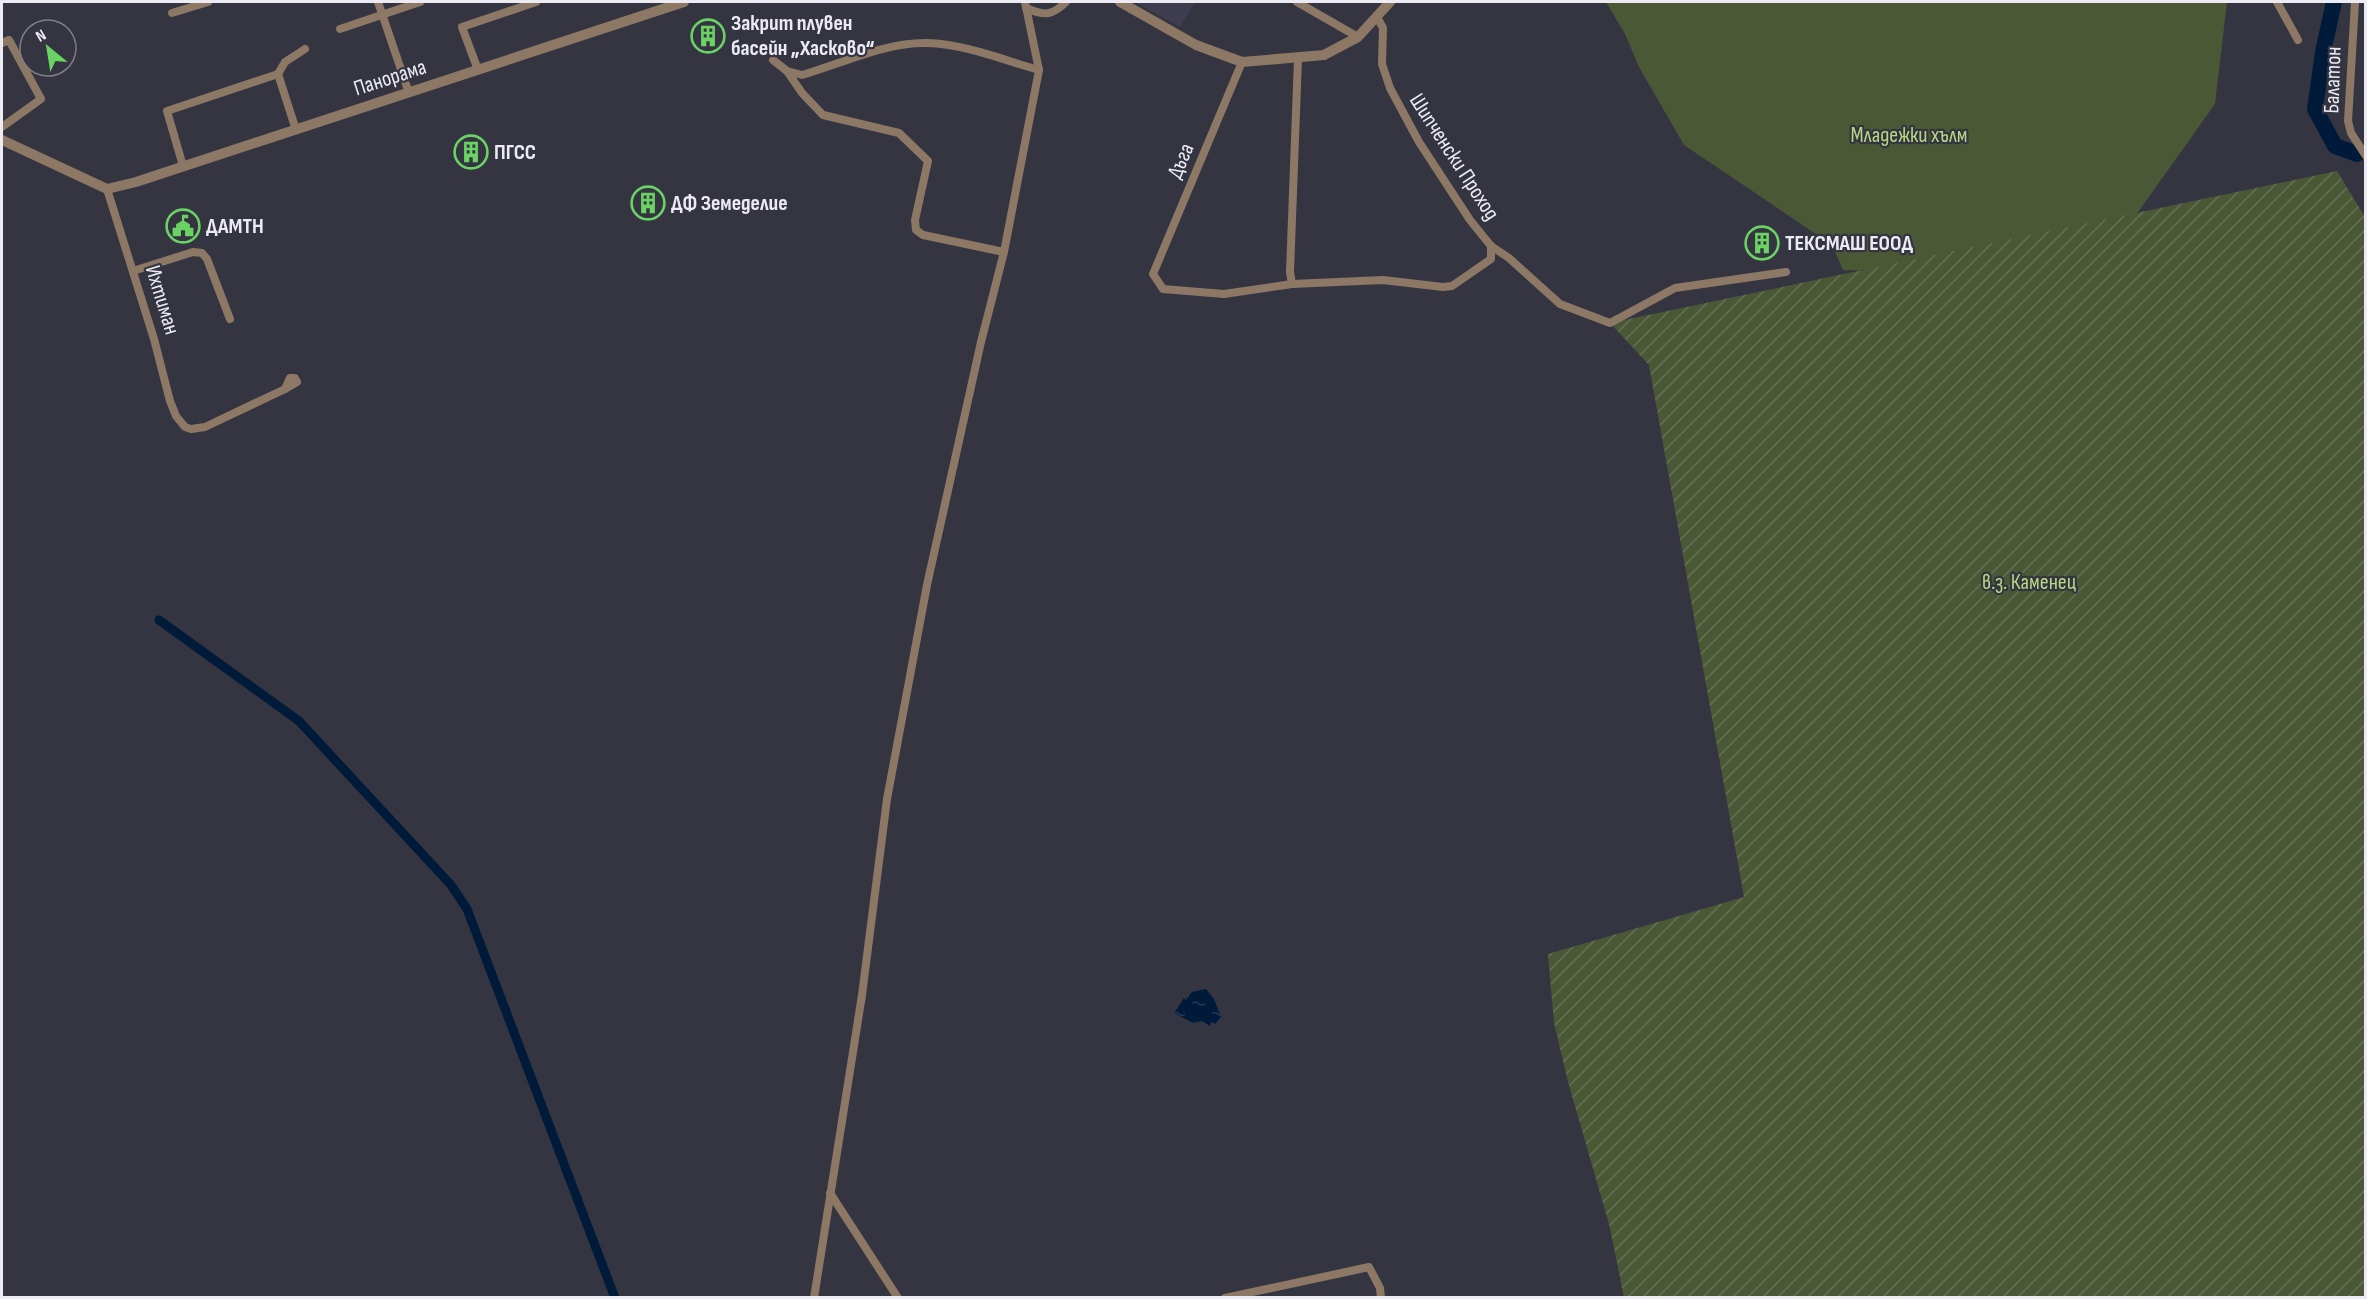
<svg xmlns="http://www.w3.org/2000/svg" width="2367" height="1299" font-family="'Sofia Sans Condensed',sans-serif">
  <defs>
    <pattern id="garden-furrows" width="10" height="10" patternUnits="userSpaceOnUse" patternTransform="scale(1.5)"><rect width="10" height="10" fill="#4b5836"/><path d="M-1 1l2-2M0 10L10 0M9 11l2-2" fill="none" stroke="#657054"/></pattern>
    <pattern id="water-ripples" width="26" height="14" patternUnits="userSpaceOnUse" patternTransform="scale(1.5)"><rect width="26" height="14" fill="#001a39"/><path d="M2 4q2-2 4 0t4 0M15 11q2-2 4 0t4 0" fill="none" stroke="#253b56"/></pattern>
  </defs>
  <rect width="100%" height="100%" fill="#353542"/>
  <polygon fill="#3f3e51" points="1135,2 1195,2 1180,27"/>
  <polygon fill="#4b5836" points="1606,2 2227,2 2215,104 2136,215 1909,272 1843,270 1832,245 1684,145 1639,67 1625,34"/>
  <polygon fill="url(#garden-furrows)" points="2337,171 2366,219 2365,1297 1624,1297 1609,1224 1568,1082 1554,1023 1548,954 1744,897 1649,365 1610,323"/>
  <polygon fill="url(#water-ripples)" points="1206,989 1214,999 1221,1017 1215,1024 1211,1022 1210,1026 1202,1021 1193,1023 1174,1013 1184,998 1186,1000 1192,992"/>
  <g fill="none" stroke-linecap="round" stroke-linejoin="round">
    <polyline stroke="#001a39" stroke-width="9" points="159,620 299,721 451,885 467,909 615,1298"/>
    <polyline stroke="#001a39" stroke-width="16" points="2334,2 2323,52 2315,109 2335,146 2357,154"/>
    <g stroke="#8c7864" stroke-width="8">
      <polyline points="378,2 409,93"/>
      <polyline points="1297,2 1358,37"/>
      <polyline points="2277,2 2298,40"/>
      <polyline points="2355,2 2348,121 2351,133 2366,156"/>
      <path d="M1026 8C1044 16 1052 16 1066 2"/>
      <polyline points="172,13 208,2"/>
      <polyline points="1377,17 1383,28 1382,64 1390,88 1419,142 1470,220 1491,246 1509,258 1560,304 1610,323 1675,288 1786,272"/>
      <polyline points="340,29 420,2"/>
      <polyline points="2,43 9,40 41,99 2,127"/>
      <polyline points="773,60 787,71 802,93 823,115 899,133 928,161 915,220 916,230 923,235 1004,252"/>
      <polyline points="1242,62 1153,274 1163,289 1224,294 1292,284 1383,280 1443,287 1452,286 1491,259 1491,246"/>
      <polyline points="478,70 462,27 536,2"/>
      <path d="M787 71 802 75C841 64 885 42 927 43 965 44 1003 60 1039 70"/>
      <polyline points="278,74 296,130"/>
      <polyline points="183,166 167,111 278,74 285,62 305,49"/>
      <polyline points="107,189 154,339 170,401 176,416 185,427 191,429 205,427 285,389 297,382 295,378 290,378 285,389"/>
      <polyline points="133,271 193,252 202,253 207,259 230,319"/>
      <polyline points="1292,284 1290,272 1298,59"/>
      <polyline points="830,1193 898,1298"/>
      <polyline points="814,1298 862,995 887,799 927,585 981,342 1004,252 1039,70 1025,2"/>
      <polyline points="1225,1298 1369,1267 1380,1288 1381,1298"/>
    </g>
    <g stroke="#8c7864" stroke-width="10">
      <polyline points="1120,2 1196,45 1242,62 1324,55 1358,37 1390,2"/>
      <polyline points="2,140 107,189 136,182 684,2"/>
    </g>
  </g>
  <defs>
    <symbol id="building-ring" viewBox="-11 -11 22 22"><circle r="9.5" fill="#353542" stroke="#6ad364" stroke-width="1.5"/><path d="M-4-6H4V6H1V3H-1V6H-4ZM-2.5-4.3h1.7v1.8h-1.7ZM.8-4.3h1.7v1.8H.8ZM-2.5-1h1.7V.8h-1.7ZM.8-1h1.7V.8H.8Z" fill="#6ad364"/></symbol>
    <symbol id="civic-ring" viewBox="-11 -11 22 22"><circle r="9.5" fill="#353542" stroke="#6ad364" stroke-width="1.5"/><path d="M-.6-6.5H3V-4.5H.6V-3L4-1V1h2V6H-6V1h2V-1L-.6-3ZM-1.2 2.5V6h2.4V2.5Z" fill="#6ad364"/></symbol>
  </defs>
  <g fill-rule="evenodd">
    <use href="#building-ring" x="689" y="17" width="38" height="38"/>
    <use href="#building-ring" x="452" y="133" width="38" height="38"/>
    <use href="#building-ring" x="629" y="184" width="38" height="38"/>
    <use href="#civic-ring" x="164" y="207" width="38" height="38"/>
    <use href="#building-ring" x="1743" y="224" width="38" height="38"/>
  </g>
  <g text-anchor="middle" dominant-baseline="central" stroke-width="4.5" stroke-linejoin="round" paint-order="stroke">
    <g font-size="22" font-weight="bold" fill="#ecebf4" stroke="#353542" text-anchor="start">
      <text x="731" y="23">Закрит плувен<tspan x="731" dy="25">басейн „Хасково“</tspan></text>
      <text x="494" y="152">ПГСС</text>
      <text x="671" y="203">ДФ Земеделие</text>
      <text x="206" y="226">ДАМТН</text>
      <text x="1785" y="243">ТЕКСМАШ ЕООД</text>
    </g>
    <g font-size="22" fill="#ecebf4" stroke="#353542">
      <text transform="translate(390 78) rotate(-18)">Панорама</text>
      <text transform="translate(2333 80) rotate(-88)">Балатон</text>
      <text transform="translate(1454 157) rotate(57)">Шипченски Проход</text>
      <text transform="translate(1181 161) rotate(-67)">Дъга</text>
      <text transform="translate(162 300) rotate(73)">Ихтиман</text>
    </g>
    <g font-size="22" fill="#b8d881" stroke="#353542">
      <text x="1909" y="135">Младежки хълм</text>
      <text x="2029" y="582">в.з. Каменец</text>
    </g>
  </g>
  <rect width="2367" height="1299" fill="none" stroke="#ecebf4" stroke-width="6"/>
  <g transform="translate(48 48) rotate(330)"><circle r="28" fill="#353542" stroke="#7e7e89" stroke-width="1.5"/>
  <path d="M0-4.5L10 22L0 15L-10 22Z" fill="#6ad364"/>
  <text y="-9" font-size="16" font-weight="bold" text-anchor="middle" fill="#ecebf4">N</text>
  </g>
</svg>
